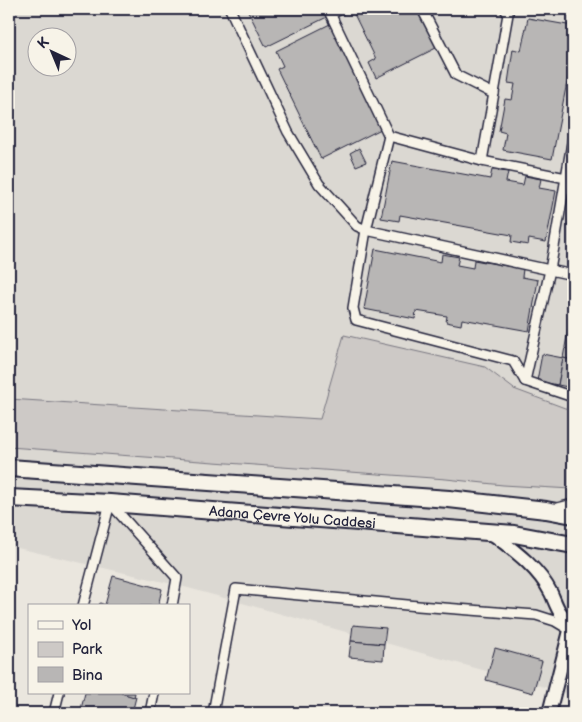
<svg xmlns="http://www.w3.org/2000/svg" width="582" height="722" font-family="'Balsamiq Sans',sans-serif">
  <rect width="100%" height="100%" fill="#eae6de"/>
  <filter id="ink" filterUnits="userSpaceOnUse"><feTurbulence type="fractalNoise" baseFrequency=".02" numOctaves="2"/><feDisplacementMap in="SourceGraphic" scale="10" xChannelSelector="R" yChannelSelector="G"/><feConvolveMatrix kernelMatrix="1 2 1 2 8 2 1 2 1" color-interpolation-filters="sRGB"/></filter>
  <g filter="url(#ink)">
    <path fill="#dbd8d2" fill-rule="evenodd" d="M9 9H573V695L181 586 9 546ZM38 38H68V68H38Z"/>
    <polygon fill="#cdc9c6" stroke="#787680" points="344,335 485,367 514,389 573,411 573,487 571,489 503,485 446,479 9,447 9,399 320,419"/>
    <g fill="#b8b6b5" stroke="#22223b">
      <polygon points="247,9 322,9 327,17 266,47"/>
      <polygon points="364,9 419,9 438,47 376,78 369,63 376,59 354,14"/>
      <polygon points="528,18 573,26 573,49 571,61 573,61 573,78 568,77 552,159 503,150 506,133 499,131 505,99 512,100 515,84 508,83 513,49 521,51"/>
      <polygon points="330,24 381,129 321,159 277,69 283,66 276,51"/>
      <polygon points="359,148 366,162 356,166 350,153"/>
      <polygon points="392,161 490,179 492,170 508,172 506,182 523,185 525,176 541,179 539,188 556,191 546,242 529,239 528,245 511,242 512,235 400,215 399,221 381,218"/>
      <polygon points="573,200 573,227 568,226"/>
      <polygon points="375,249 441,262 442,254 459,257 457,265 473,268 474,260 523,269 522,277 538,280 529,331 462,319 461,325 446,322 447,316 416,311 415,319 364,309"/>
      <polygon points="573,303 573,360 563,358"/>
      <polygon points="542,354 563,358 558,385 537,381"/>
      <polygon points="563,358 573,360 573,388 558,385"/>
      <polygon points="113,576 162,589 158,606 99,606 100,603 105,605"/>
      <polygon points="353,625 386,628 384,644 351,641"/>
      <polygon points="351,641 384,644 383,660 349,657"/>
      <polygon points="495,648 542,661 533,693 486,680"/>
      <polygon points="85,693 121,693 136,697 132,713 80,713"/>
      <polygon points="121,693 135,693 134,697"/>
    </g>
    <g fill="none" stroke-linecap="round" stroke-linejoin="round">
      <defs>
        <g id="street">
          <polyline points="230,9 288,132 319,184 357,226 366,230 353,308 356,320 513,361 525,381 573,397"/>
          <polyline points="328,9 389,136 482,161 566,178"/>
          <polyline points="422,9 456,75 494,94"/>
          <polyline points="331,14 341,9"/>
          <polyline points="389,136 366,230 573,275"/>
          <polyline points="482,161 508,14 505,9"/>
          <polyline points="525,381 550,270 573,137"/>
          <polyline points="111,504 177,578 172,606"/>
          <polyline points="557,508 573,504"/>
          <polyline points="83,606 110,503"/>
          <polyline points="54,713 59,693"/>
          <polyline points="150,713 154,693"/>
          <polyline points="213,713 236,589 418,606 536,615 555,621 570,630"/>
        </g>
        <g id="secondary">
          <path d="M490 532C512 549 538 567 551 593 557 606 559 617 573 623"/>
          <polyline points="549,713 573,619"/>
        </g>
        <g id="highway">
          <polyline points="9,468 449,499 546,510 573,515"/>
          <path id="s1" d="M9 498 110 503 514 534 573 545"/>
        </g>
      </defs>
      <use href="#street" stroke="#22223b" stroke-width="12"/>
      <use href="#secondary" stroke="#22223b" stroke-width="16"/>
      <use href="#highway" stroke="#22223b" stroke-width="20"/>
      <use href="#street" stroke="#f7f3e8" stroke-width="9"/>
      <use href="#secondary" stroke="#f7f3e8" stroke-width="12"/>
      <use href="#highway" stroke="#f7f3e8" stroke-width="16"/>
    </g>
  </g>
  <g text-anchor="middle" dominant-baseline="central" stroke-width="5" stroke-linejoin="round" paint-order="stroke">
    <g font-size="14" fill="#22223b" stroke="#f7f3e8">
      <text stroke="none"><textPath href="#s1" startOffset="284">Adana Çevre Yolu Caddesi</textPath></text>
    </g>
  </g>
  <rect width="582" height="722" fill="none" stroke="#f7f3e8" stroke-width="30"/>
  <rect x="15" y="15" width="552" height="692" fill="none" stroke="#22223b" stroke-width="2" filter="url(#ink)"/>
  <rect x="28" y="604" width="162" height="90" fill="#f7f3e8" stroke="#a29fa3"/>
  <rect x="38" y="621" width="25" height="8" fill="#f7f3e8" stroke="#a29fa3"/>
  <text x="72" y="630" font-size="15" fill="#22223b">Yol</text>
  <rect x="38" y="642" width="25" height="15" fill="#cdc9c6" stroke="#a29fa3"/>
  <text x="72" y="654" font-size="15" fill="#22223b">Park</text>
  <rect x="38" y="667" width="25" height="15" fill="#b8b6b5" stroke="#a29fa3"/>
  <text x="72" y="680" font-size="15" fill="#22223b">Bina</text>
  <g transform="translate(52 52) rotate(316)"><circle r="24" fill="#f7f3e8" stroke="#a29fa3"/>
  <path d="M0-4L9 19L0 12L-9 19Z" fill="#22223b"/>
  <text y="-8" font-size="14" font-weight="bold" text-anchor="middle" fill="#22223b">K</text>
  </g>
</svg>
